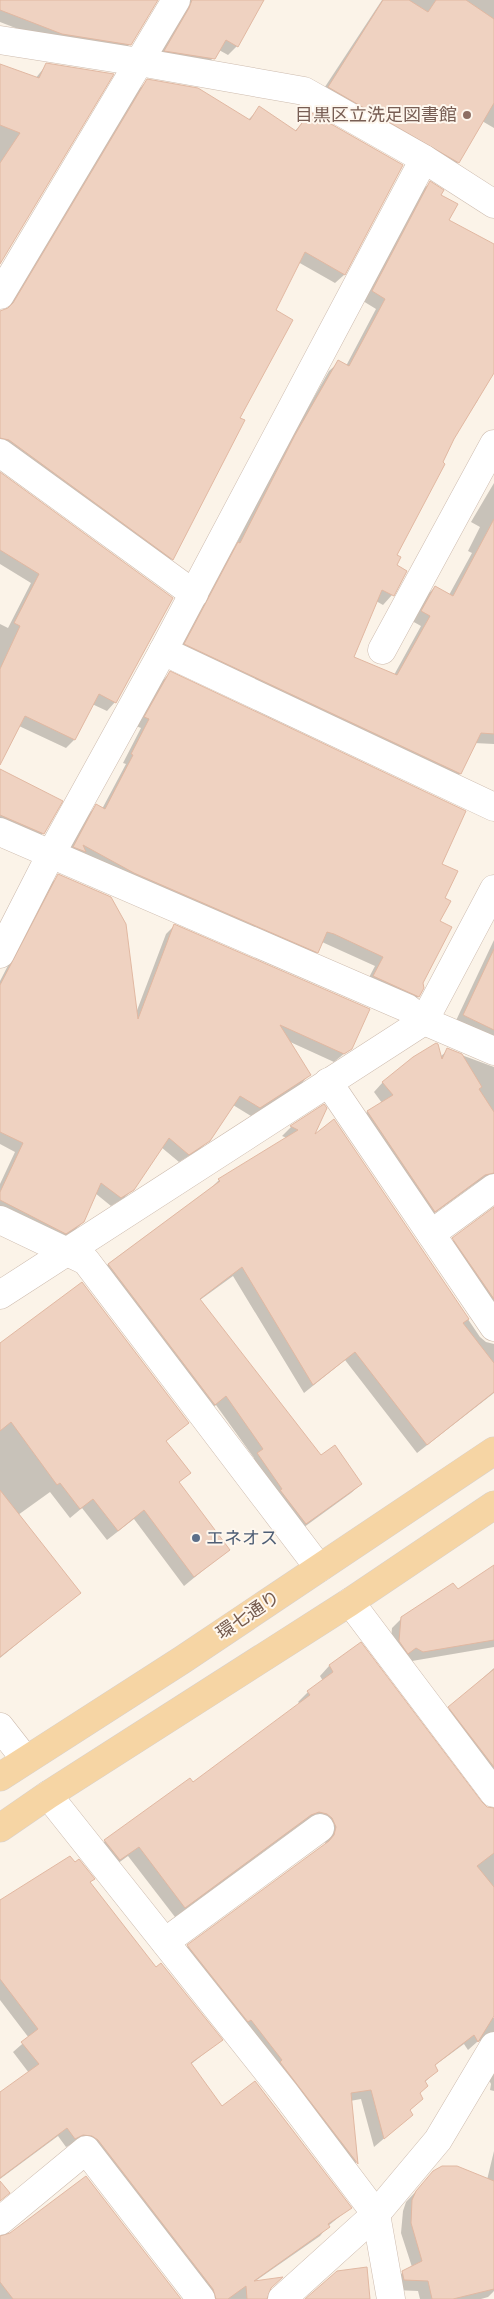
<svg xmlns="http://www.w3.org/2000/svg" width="494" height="2299" font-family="Helvetica,'Noto Sans JP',sans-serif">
  <rect width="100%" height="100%" fill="#fbf3e8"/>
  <g fill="#0003">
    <polygon points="0,0 156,0 130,44 121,53 52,42 0,22"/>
    <polygon points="180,0 263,0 237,46 228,55 219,50 205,68 157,59"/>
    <polygon points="382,0 494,0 494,128 482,121 458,162 449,172 319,96"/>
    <polygon points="47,64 0,262 0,65 35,79"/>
    <polygon points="147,81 248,120 260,108 295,131 310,114 401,166 344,275 335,283 298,262 274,311 238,418 172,559 164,567 0,449 0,312 7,310 138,90"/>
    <polygon points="430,183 439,196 448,221 494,245 494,363 474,397 478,400 453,438 396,555 395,565 406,571 392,595 383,605 376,601 352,658 394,675 421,626 412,621 425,597 435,587 449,595 472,553 468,551 480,527 471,522 494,483 494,744 474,743 460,774 451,783 176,654 229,553 234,548 286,446 329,371 339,362 346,366 376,309 363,301 420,192"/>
    <polygon points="0,474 115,702 107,711 92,704 74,740 66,748 19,726 0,763 0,624 8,628 31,583 0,564"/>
    <polygon points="170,673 440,864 444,898 439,921 421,983 423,988 418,997 409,1005 365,985 375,966 322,942 317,952 309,961 65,856 88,815 96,806 102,809 126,764 123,763 141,728 136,726 161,682"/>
    <polygon points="0,770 43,833 34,842 0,827"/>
    <polygon points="59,876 136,1013 166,934 174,926 351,1048 334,1062 288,1041 309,1075 301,1084 251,1116 233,1105 209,1140 200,1149 179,1162 161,1147 133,1189 124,1198 111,1206 95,1193 83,1222 74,1231 56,1242 0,1215 0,1184 15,1152 0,1144 0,981 50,884"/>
    <polygon points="494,940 494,1048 452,1029"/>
    <polygon points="448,1050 494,1067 494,1185 482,1181 475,1184 425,1220 358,1121 367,1112 382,1103 374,1092 383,1082 440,1057"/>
    <polygon points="324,1106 312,1138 334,1121 480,1337 486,1342 494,1344 494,1393 417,1453 345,1360 304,1393 233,1276 200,1300 321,1457 361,1484 351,1493 296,1533 249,1464 254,1458 216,1405 205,1413 99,1274 108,1264 210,1189 219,1180 287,1138 282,1136 291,1127"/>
    <polygon points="494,1209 494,1322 444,1248"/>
    <polygon points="0,1343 187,1423 165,1442 189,1473 178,1483 228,1550 184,1586 134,1519 107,1540 82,1508 70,1518 50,1492 18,1515 79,1593 0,1658"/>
    <polygon points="494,1567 494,1647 412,1661 390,1651 392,1628 402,1618 457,1591"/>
    <polygon points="361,1644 481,1803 488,1809 494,1809 494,1981 465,2004 494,2018 494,2044 484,2040 477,2042 468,2050 464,2044 434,2066 437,2070 425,2082 419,2094 422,2099 409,2111 401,2124 374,2147 361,2099 350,2101 356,2163 347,2172 178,1956 188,1946 325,1845 326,1837 308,1822 300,1825 175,1917 128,1856 110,1869 95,1851 105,1841 190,1780 193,1784 300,1704 298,1702 308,1692 323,1681 320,1676 329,1666"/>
    <polygon points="494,1668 494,1790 440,1717"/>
    <polygon points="89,1882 156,1968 221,2040 190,2065 221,2108 350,2208 328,2226 320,2236 254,2282 279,2279 266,2293 266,2299 205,2299 74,2143 66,2147 58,2136 0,2179 0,2093 29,2073 13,2052 29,2038 0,2000 0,1901"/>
    <polygon points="494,2072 494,2091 490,2090 491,2084 489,2080"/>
    <polygon points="494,2151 494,2291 488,2297 481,2299 420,2299 418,2291 394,2290 393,2282 403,2272 412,2267 401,2233 403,2211 406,2202 434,2172 487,2180"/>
    <polygon points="0,2237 180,2299 0,2299"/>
  </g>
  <g fill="#efd2c1" stroke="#e1b8a2">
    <polygon points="0,0 158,0 131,45 62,34 0,10"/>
    <polygon points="192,0 264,0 238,47 226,40 215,59 164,51 189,8"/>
    <polygon points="383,0 409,0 428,12 436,0 466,0 494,19 494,103 459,163 328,87"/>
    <polygon points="46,63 114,74 0,264 0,163 20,133 0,125 0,64 39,78"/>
    <polygon points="147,79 198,88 250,120 259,106 296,131 310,112 403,165 345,275 305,252 276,310 293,320 240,418 245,420 173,560 9,440 0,438 0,311 8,308 13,303"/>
    <polygon points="430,181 444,190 441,195 458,204 449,220 494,244 494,373 454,439 443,462 445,464 397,555 401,557 397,565 407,571 394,596 382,590 354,657 397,675 430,616 421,611 435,586 453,596 494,519 494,734 481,733 461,774 184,644 238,542 240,543 295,435 338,360 349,366 385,299 372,291"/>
    <polygon points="0,472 173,598 116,703 99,694 75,740 25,716 0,765 0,669 20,626 14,623 39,574 0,550"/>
    <polygon points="170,671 466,811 442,864 458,871 445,898 451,901 440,921 452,927 423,983 424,988 419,997 373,976 383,957 334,934 327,932 318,953 134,873 83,845 86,852 73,847 96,804 105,809 133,755 131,754 149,719 144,717"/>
    <polygon points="0,769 63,801 44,834 0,815"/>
    <polygon points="58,874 111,897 126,924 138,1019 174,924 370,1009 352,1049 344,1054 280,1025 311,1075 260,1108 240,1096 210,1141 189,1155 169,1138 134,1190 121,1198 101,1183 84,1222 66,1234 0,1200 0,1192 23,1143 0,1132 0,985"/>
    <polygon points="494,949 494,1030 463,1015"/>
    <polygon points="436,1043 438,1044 442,1059 447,1048 462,1054 482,1087 479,1089 494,1112 494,1173 485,1175 435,1212 367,1111 393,1095 382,1082 413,1057"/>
    <polygon points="324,1104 327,1108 315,1134 334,1119 469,1319 463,1323 494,1363 494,1392 427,1445 355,1352 313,1385 242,1267 200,1299 321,1455 335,1445 362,1484 306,1524 280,1490 282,1489 257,1453 263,1449 226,1396 215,1405 108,1264 220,1181 218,1179 298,1130 290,1126"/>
    <polygon points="494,1207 494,1299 452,1238"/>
    <polygon points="82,1282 189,1423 166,1441 191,1473 179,1482 230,1550 194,1577 144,1510 118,1531 93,1499 80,1509 60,1483 57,1485 11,1422 0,1431 0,1343"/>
    <polygon points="0,1490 81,1593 0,1657"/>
    <polygon points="494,1565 494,1640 423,1652 416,1648 408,1654 399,1641 401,1617 453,1583 458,1589"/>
    <polygon points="361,1642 482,1802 487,1807 494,1808 494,1853 477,1866 494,1887 494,2016 478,2042 474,2035 435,2065 438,2071 425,2081 428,2086 420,2093 423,2099 410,2110 413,2115 384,2139 371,2090 351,2093 358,2164 280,2062 282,2060 251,2020 248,2022 187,1945 329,1841 334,1835 336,1827 332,1818 327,1814 319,1812 311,1815 185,1908 139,1847 120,1860 104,1840 190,1778 193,1782 310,1695 307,1691 333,1672 329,1665"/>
    <polygon points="494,1669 494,1767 448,1707"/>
    <polygon points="70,1856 75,1862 79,1859 95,1879 90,1882 156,1967 161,1963 223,2040 191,2063 222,2106 255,2081 352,2208 328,2224 330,2227 254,2281 283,2277 271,2288 267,2299 247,2299 246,2286 228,2299 216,2299 213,2289 98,2140 92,2136 83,2135 75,2139 67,2128 0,2178 0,2092 39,2064 21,2042 38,2029 0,1979 0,1900"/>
    <polygon points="442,2166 457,2166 494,2181 494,2289 453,2299 432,2299 428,2281 404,2280 402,2271 422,2261 411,2223 412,2200 416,2191 433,2171"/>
    <polygon points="86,2176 181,2299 13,2299 0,2282 0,2236 10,2233"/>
    <polygon points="0,2181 10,2193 0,2201"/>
    <polygon points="367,2267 370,2299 305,2299 337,2271"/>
  </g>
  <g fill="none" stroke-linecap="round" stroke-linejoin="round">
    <defs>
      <g id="minor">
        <polyline points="0,40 139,62 304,91 424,159 494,204"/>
        <polyline points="0,295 176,0"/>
        <polyline points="0,453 194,594"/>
        <polyline points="382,650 494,444"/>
        <polyline points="163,651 494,807"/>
        <polyline points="0,832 407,1008 424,1021 494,1051"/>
        <polyline points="0,954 51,854 163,651 424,159"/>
        <polyline points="328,1082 494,1327"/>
        <polyline points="0,1220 86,1261 319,1568"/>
        <polyline points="431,1234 494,1188"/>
        <polyline points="0,1295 424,1021 494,889"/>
        <polyline points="350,1602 494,1793"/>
        <polyline points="0,1727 25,1759"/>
        <polyline points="48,1795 284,2092 376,2214 391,2299"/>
        <polyline points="165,1942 320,1828"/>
        <polyline points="0,2221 86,2150 201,2299"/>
        <polyline points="282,2299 376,2214 438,2140 494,2046"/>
      </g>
      <g id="major">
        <polyline points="0,1777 182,1660 494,1451"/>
        <polyline points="0,1828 48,1795 350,1602 494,1505"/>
      </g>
    </defs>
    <use href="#minor" stroke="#cdbbae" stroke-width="29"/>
    <use href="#major" stroke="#d8d1cd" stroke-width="29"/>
    <use href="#minor" stroke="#fff" stroke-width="28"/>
    <use href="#major" stroke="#f6d5a4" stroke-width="28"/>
  </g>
  <circle fill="#8d6e63" stroke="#fef7ee" stroke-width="2" cx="467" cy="115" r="5"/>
  <circle fill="#5c6f8a" stroke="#fef7ee" stroke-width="2" cx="196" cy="1538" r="5"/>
  <g text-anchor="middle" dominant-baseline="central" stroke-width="4" stroke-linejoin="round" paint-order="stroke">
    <g font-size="18" fill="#785e54" stroke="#fef7ee" text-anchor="end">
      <text x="457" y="115">目黒区立洗足図書館</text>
    </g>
    <g font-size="18" fill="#4e5e75" stroke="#fef7ee" text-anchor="start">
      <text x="206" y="1538">エネオス</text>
    </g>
    <g font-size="18" fill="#745a4d" stroke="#fef7ee">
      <text transform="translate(248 1615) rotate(-34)">環七通り</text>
    </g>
  </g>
</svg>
